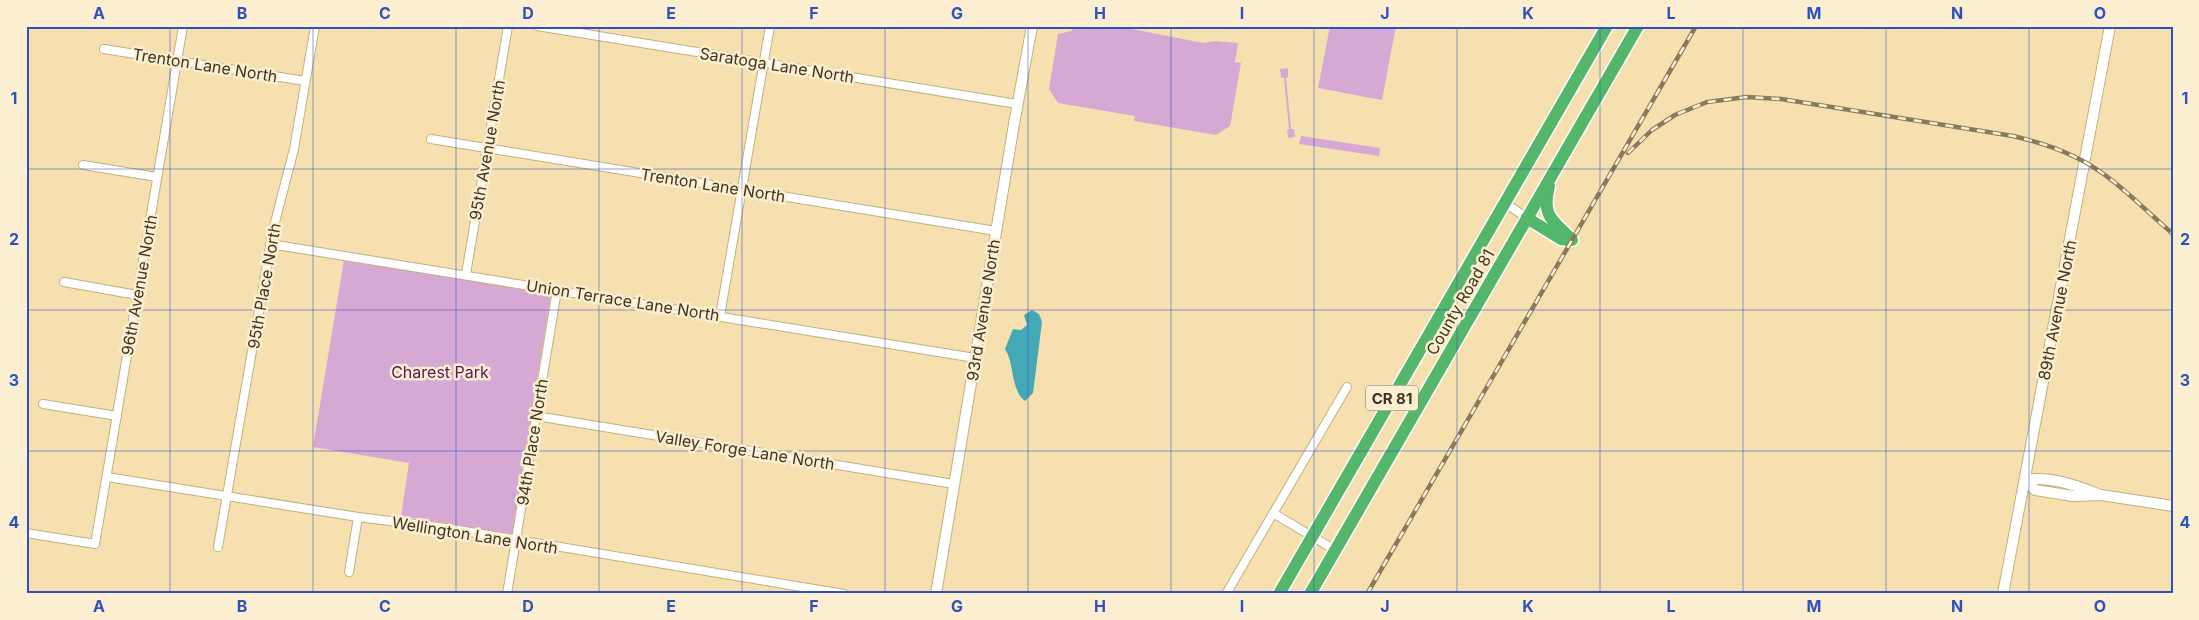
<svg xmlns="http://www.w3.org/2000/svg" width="2199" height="620" font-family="Inter,sans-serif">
  <rect width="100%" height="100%" fill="#f6e0af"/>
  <g fill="#d6a9d5">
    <polygon points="1077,26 1117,26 1203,43 1215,41 1238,43 1235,62 1241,63 1230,126 1216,135 1134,121 1135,116 1058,103 1049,89 1058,34 1071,31"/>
    <polygon points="1330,26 1396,26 1382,100 1318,88"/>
    <polygon points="1288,68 1288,77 1286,78 1291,129 1294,129 1295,137 1288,138 1287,130 1289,129 1284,78 1281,78 1280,69"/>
    <polygon points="1301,136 1380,148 1379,156 1299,144"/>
    <polygon points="344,260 551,294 512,534 401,516 409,463 313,447"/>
  </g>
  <path fill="#45a9b5" d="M1032 310 1039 314 1042 322 1033 393 1025 401C1010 389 1015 364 1005 349L1013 329 1021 330 1027 325 1024 315Z"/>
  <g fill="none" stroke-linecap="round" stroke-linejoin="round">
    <defs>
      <g id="minor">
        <polyline points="537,26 1017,104"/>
        <polyline points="104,49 305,81"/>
        <polyline points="431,139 996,231"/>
        <polyline points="83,165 157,177"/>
        <polyline points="1505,203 1527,218"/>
        <polyline points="270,244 975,358"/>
        <polyline points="466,274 508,26"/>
        <polyline points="64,282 137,295"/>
        <polyline points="720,316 770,26"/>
        <polyline points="43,404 117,416"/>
        <polyline points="536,416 954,484"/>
        <polyline points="107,477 358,517 446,528 844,594"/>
        <polyline points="1273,513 1335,550"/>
        <polyline points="26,533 95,544 183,26"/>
        <polyline points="218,547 273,230 294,149 315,26"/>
        <polyline points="349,572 358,517"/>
        <polyline points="507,594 557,290"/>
        <polyline points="1226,594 1347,387"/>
      </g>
      <g id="tertiary">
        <polyline points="2025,480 2035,490 2073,496 2101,495 2173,506"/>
        <path d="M2025 480C2050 476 2075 485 2098 494"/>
        <polyline points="936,594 1014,124 1032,26"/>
        <polyline points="2003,594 2110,26"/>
      </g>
      <g id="trunk">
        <path d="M1549 186C1541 217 1553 220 1572 240"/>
        <polyline points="1527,218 1561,239 1568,240"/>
        <polyline points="1279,594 1607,26"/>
        <polyline points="1310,594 1638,26"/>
      </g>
    </defs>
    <use href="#minor" stroke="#c4af7f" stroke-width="10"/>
    <use href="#tertiary" stroke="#c4af7f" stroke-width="12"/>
    <use href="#trunk" stroke="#fff" stroke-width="15"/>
    <use href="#minor" stroke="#fff" stroke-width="8"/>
    <use href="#tertiary" stroke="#fff" stroke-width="10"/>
    <use href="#trunk" stroke="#54b66a" stroke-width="12"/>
    <defs>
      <g id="rail">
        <path d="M1628 153 1652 130 1675 115 1707 102 1747 97 1781 99 2013 136C2034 141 2055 147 2075 157 2112 174 2142 208 2173 234"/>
        <polyline points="1367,594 1696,26"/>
      </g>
    </defs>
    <use href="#rail" stroke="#887a5a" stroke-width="4.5"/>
    <use href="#rail" stroke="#fceed1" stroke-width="2.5" stroke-dasharray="8" stroke-linecap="butt"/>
  </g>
  <path fill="none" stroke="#2f50c1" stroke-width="1" stroke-opacity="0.55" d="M170 26V594M313 26V594M456 26V594M599 26V594M742 26V594M885 26V594M1028 26V594M1171 26V594M1314 26V594M1457 26V594M1600 26V594M1743 26V594M1886 26V594M2029 26V594M26 169H2173M26 310H2173M26 451H2173"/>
  <g text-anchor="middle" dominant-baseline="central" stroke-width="5" stroke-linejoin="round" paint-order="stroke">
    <rect fill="#fceed1" stroke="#776c56" stroke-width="1" x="1366" y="385.5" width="52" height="25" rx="4"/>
    <g font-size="15" font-weight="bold" fill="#3e3521">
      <text x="1392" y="398">CR 81</text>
    </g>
    <g font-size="16" fill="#3e3521" stroke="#fceed1">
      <text transform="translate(205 65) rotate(9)">Trenton Lane North</text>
      <text transform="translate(777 65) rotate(9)">Saratoga Lane North</text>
      <text transform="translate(487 150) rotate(-80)">95th Avenue North</text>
      <text transform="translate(713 185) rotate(9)">Trenton Lane North</text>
      <text transform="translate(139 285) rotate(-80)">96th Avenue North</text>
      <text transform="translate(264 286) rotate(-80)">95th Place North</text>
      <text transform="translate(623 300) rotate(9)">Union Terrace Lane North</text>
      <text transform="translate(1460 302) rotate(-60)">County Road 81</text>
      <text transform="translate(983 310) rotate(-81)">93rd Avenue North</text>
      <text transform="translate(2057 310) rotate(-79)">89th Avenue North</text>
      <text transform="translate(532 442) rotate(-81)">94th Place North</text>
      <text transform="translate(745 450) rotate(9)">Valley Forge Lane North</text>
      <text transform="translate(475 535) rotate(9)">Wellington Lane North</text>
    </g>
    <g font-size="16" fill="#551757" stroke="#fceed1">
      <text x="440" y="372">Charest Park</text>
    </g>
  </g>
  <rect width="2199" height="620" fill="none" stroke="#fceed1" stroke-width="55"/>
  <rect x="28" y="28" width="2144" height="564" fill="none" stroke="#2f50c1" stroke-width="2"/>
  <g font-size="16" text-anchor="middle" font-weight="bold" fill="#2f50c1">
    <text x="99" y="19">A</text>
    <text x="242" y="19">B</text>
    <text x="385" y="19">C</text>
    <text x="528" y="19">D</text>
    <text x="671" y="19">E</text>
    <text x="814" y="19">F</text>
    <text x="957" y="19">G</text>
    <text x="1100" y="19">H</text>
    <text x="1242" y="19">I</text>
    <text x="1385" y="19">J</text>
    <text x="1528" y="19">K</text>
    <text x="1671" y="19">L</text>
    <text x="1814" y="19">M</text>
    <text x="1957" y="19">N</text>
    <text x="2100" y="19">O</text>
    <text x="14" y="104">1</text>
    <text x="2185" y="104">1</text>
    <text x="14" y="245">2</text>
    <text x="2185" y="245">2</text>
    <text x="14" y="386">3</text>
    <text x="2185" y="386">3</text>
    <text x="14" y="528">4</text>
    <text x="2185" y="528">4</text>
    <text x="99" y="612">A</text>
    <text x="242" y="612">B</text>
    <text x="385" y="612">C</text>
    <text x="528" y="612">D</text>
    <text x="671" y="612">E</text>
    <text x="814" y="612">F</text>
    <text x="957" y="612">G</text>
    <text x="1100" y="612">H</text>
    <text x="1242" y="612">I</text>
    <text x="1385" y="612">J</text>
    <text x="1528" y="612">K</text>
    <text x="1671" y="612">L</text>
    <text x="1814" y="612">M</text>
    <text x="1957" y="612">N</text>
    <text x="2100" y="612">O</text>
  </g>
</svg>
